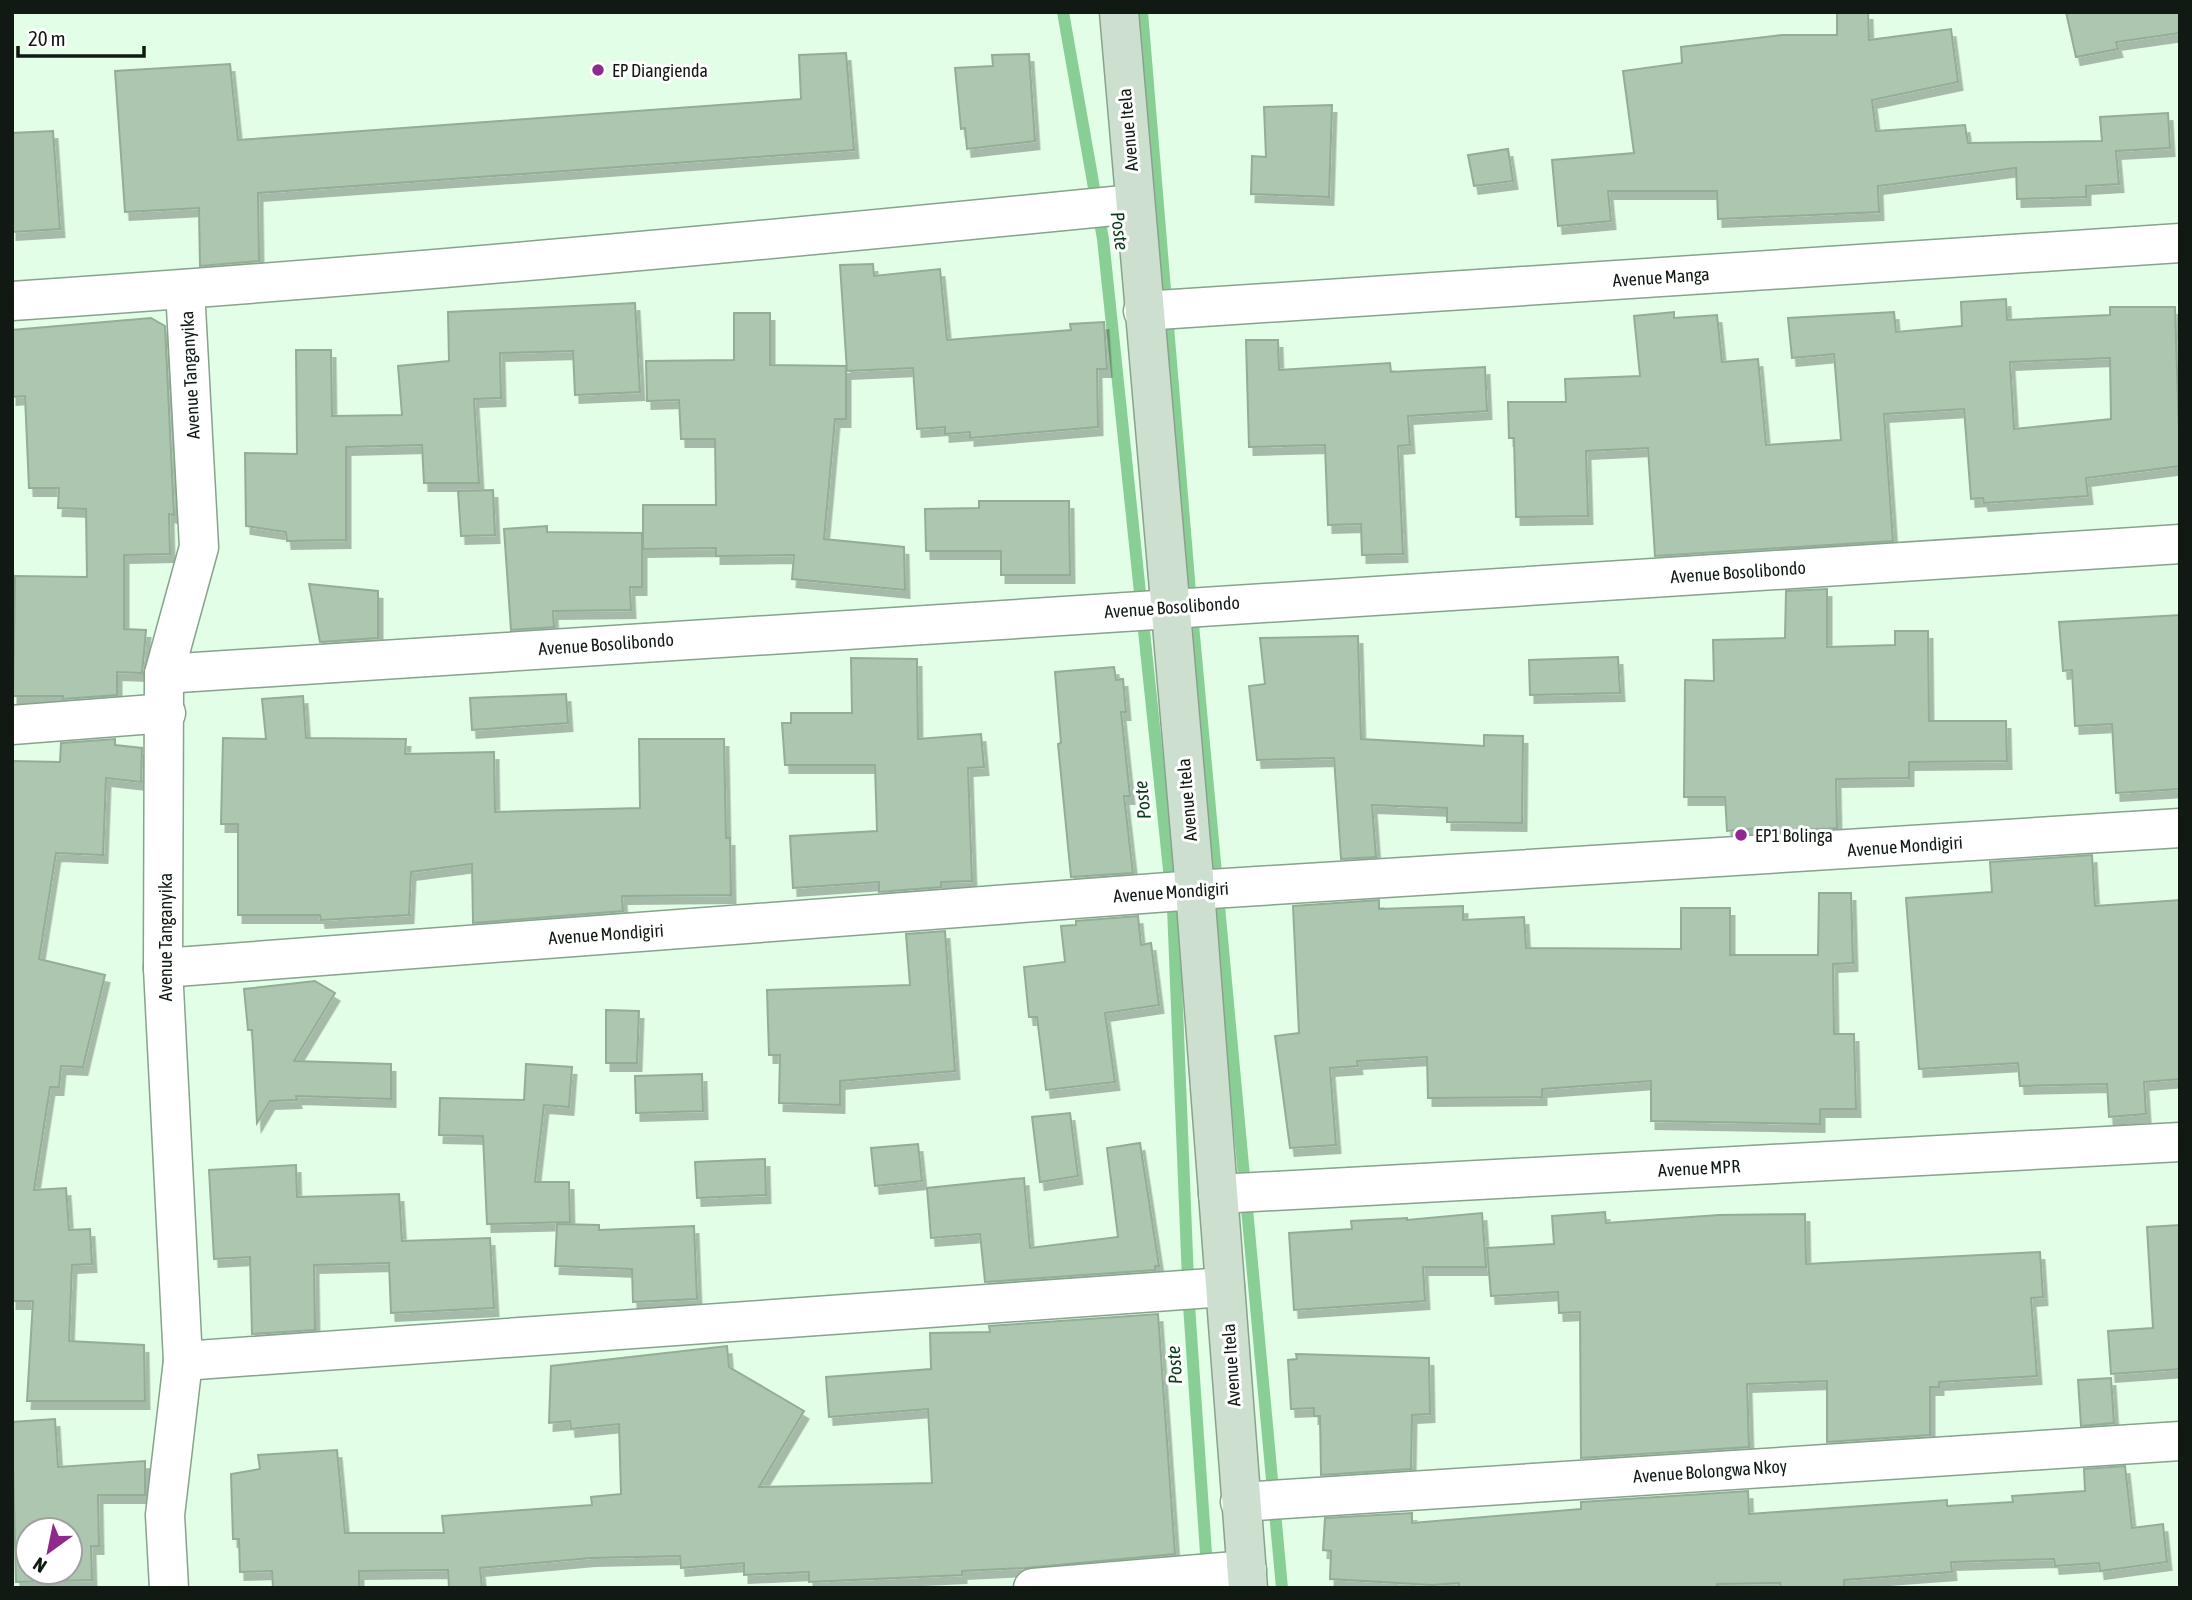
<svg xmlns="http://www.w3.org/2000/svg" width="2192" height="1600" font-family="'Asap Condensed',sans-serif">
  <defs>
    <filter id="shadow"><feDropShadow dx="4.5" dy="8" stdDeviation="0" flood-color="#0004"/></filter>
  </defs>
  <rect width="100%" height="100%" fill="#e2fee6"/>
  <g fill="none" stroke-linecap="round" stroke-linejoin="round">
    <g stroke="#89cf95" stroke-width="12">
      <polyline points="1063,12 1103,239 1173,908 1189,1305 1207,1568"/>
      <polyline points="1142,12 1190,592 1282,1588"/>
    </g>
  </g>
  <g fill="#acc6af" stroke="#93ad97" stroke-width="2" fill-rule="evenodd" filter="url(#shadow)">
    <polygon points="1837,12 1868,12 1869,40 1951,29 1958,82 1872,100 1876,131 1965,125 1968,143 2102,141 2100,117 2168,113 2170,148 2116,151 2119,184 2086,186 2086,197 2017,199 2016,168 1878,186 1879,212 1718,219 1717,191 1608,191 1611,221 1558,226 1552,160 1634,153 1623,71 1682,63 1681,47 1782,35 1837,35"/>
    <polygon points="2066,12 2180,12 2180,33 2116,42 2118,49 2076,57"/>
    <polygon points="846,53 854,150 258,193 259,261 200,266 199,208 125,212 115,71 230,64 238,140 801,99 799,55"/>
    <polygon points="1029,54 1035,141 967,149 965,128 961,129 955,68 993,66 992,55"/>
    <polygon points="1332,105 1329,197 1251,194 1252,156 1266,157 1264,107"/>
    <polygon points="53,131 60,229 12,232 12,133"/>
    <polygon points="1508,149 1513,181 1474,186 1468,155"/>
    <polygon points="873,264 874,276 940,269 947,340 1071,330 1070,324 1104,322 1107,369 1097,369 1098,427 970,438 970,432 945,434 945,427 917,429 913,368 847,371 840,265"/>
    <path d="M2006 299 2007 320 2110 315V307H2175L2180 466 2086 478 2088 496 1984 503 1983 498 1971 499 1964 409 1884 414 1893 541 1655 556 1648 448 1586 451 1588 516 1516 517 1514 438H1509L1508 402H1566L1565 379 1640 376 1634 316 1674 312V318L1717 315 1722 362 1758 359 1766 445 1841 440 1834 354 1792 358 1788 318 1894 312 1896 332 1962 326 1961 302ZM2110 358 2111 419 2014 429 2010 362Z"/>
    <polygon points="635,303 640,392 575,395 573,351 500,353 501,398 474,399 479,483 424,483 422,445 346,447 346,540 287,541 286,532 246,526 245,453 297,454 296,350 331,350 332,416 402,415 398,366 449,361 448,312"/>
    <polygon points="734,313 770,313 770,365 846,366 846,419 835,419 824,539 904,547 905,590 792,579 794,555 716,556 716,548 643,549 643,505 716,505 715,439 681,439 679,400 647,401 646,361 734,360"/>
    <polygon points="151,318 165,326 174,515 169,514 170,554 124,555 124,629 146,630 142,673 117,672 117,695 63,699 63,696 13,696 15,576 87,577 86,509 58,508 59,488 29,488 25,396 12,397 12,330"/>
    <polygon points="1246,340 1278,340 1279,370 1390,363 1391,372 1485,367 1487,411 1408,416 1410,445 1398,446 1403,554 1362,555 1361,524 1328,525 1325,445 1249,447"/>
    <polygon points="493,490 495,535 461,536 458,491"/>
    <polygon points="979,501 1069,501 1070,575 1001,575 1001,551 926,551 925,509 979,508"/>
    <polygon points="547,526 547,532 642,533 642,587 630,587 631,610 553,611 554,627 511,630 504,529"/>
    <polygon points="309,584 378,591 378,638 320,642"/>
    <polygon points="1827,589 1827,647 1895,645 1895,631 1928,631 1929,721 2006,721 2007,761 1909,762 1909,778 1836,779 1837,828 1758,833 1758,828 1727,831 1725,797 1684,797 1685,680 1714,681 1713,640 1785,638 1786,591"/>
    <polygon points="2180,615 2180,789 2116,793 2112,724 2075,726 2072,670 2063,671 2059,622"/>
    <polygon points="1358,636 1361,739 1484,746 1484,735 1523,736 1522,823 1447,822 1447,808 1372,805 1376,857 1341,859 1334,758 1257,760 1249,686 1265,684 1260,638"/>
    <polygon points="1618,657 1620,693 1530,695 1529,660"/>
    <polygon points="851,658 917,659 918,739 981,734 984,767 968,768 972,881 941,882 941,887 879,892 879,882 793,888 790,836 877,831 875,765 785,765 782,723 791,723 791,713 852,713"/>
    <polygon points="1114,667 1116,680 1123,679 1126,712 1121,712 1130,796 1124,796 1133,873 1071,877 1058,744 1061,743 1055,672"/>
    <polygon points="566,694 568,723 472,730 470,698"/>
    <polygon points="303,696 306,738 406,739 405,754 494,752 495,812 640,808 639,739 724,739 726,838 730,838 731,895 622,896 623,911 473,923 472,864 411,872 409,915 321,920 320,915 238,915 238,824 221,824 223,738 266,739 262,699"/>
    <polygon points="115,739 115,745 142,748 141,782 106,778 103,855 56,853 39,959 105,975 83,1067 61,1066 59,1087 50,1087 34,1190 66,1188 69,1230 90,1229 92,1264 72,1265 69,1341 144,1345 145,1401 27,1401 33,1301 12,1301 12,761 60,762 61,743"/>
    <polygon points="2092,855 2095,906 2180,900 2180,1079 2144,1082 2146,1114 2109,1117 2107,1084 2020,1086 2018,1063 1919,1069 1906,898 1992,892 1990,862"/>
    <polygon points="1819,893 1851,893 1853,963 1833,964 1834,1034 1854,1034 1856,1109 1820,1109 1820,1124 1651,1121 1651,1081 1542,1089 1542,1097 1428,1098 1427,1057 1357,1061 1358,1066 1330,1068 1336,1145 1290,1148 1275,1036 1299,1033 1293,906 1379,900 1379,909 1463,906 1463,920 1524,917 1526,948 1681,949 1681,908 1730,908 1730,955 1818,955"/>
    <polygon points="1138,916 1141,945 1151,943 1159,1005 1105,1013 1115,1082 1046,1090 1037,1017 1029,1017 1024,967 1065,962 1061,926 1076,925 1076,921"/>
    <polygon points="945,931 955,1071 840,1081 840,1105 779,1103 780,1055 769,1055 767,990 910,985 906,934"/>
    <polygon points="315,981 335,993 294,1061 391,1064 391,1099 296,1096 297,1100 270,1101 257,1123 252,1030 248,1030 244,989"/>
    <polygon points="606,1010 639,1011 637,1063 606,1063"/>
    <polygon points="526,1064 572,1067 569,1107 544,1105 535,1182 569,1182 570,1222 487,1224 483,1136 439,1135 440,1098 524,1100"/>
    <polygon points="702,1074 703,1111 636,1113 635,1076"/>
    <polygon points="1070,1113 1078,1176 1040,1182 1032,1117"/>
    <polygon points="1140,1143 1159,1266 1155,1266 1155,1270 985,1282 980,1234 931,1238 927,1188 1024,1178 1030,1248 1118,1237 1107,1148"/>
    <polygon points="918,1144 922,1181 875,1186 871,1148"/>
    <polygon points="765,1159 766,1195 697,1198 695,1162"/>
    <polygon points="296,1165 297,1197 399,1194 402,1241 490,1238 494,1308 391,1313 389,1263 314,1265 315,1330 252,1334 250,1257 214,1259 209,1170"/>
    <polygon points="1605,1212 1606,1223 1719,1215 1805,1214 1806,1264 2040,1252 2043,1297 2031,1298 2037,1376 1939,1382 1939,1387 1930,1387 1930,1435 1827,1442 1827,1381 1747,1384 1749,1447 1581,1458 1580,1312 1559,1313 1558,1292 1491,1296 1487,1248 1554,1244 1552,1216"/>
    <polygon points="1482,1213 1486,1267 1423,1267 1425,1301 1294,1310 1289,1233 1352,1229 1351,1221 1407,1218 1407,1220"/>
    <polygon points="557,1224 599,1225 599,1230 694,1226 697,1299 633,1302 632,1269 555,1266"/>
    <polygon points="2180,1225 2180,1369 2111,1374 2108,1331 2153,1328 2147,1227"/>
    <polygon points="1158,1314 1175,1554 1025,1568 962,1571 962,1575 809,1582 809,1572 744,1575 744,1563 681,1568 680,1556 591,1558 480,1568 482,1588 449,1588 448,1570 359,1571 359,1588 273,1588 272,1571 240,1572 239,1539 233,1539 231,1474 260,1469 258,1455 337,1450 345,1533 444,1533 442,1516 592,1505 591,1497 621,1494 619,1424 571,1429 570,1421 549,1423 551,1366 727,1346 729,1367 804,1411 759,1487 932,1483 928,1409 829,1417 826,1377 931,1369 930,1333 990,1332 989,1326"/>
    <polygon points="1296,1354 1429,1358 1430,1414 1412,1415 1411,1469 1321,1475 1320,1416 1314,1416 1314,1408 1291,1409 1288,1360 1297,1359"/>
    <polygon points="2111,1378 2114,1423 2081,1426 2078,1380"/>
    <path d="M55 1419 58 1467 145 1461V1495H98L99 1546H91L92 1580 16 1582 12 1422ZM28 1530H70V1572H28Z"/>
    <polygon points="2125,1466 2132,1528 2163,1524 2167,1562 2100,1571 2099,1563 2055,1566 2054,1559 1951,1562 1952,1572 1844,1580 1844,1588 1781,1588 1780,1583 1717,1584 1717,1588 1459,1588 1459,1583 1432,1585 1330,1579 1331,1551 1323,1550 1325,1518 1412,1513 1412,1523 1581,1509 1581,1502 1748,1491 1749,1514 1947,1500 1947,1506 2013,1502 2012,1496 2085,1491 2084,1469"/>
  </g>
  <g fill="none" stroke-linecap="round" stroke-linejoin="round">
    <defs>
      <g id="street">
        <path d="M12 301C387 276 760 241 1134 204"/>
        <polyline points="1143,311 2180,243"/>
        <polyline points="164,674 2180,544"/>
        <polyline points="12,725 166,713"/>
        <polyline points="163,968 1195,890 2180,828"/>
        <polyline points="1218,1194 2180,1142"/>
        <polyline points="183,1361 1225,1287"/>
        <polyline points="1240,1502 2180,1441"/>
        <polyline points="169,1588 165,1515 183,1361 163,968 164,674 199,547 185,289"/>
        <polyline points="1033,1588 1247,1570"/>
      </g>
      <polyline id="secondary" points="1119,12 1195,890 1248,1588"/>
    </defs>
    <use href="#street" stroke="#88a28c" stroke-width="41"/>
    <use href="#secondary" stroke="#88a28c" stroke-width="41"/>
    <use href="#street" stroke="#fff" stroke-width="38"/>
    <use href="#secondary" stroke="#cde0d0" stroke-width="38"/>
  </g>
  <g fill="#90298e" stroke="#fff" stroke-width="2.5">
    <circle cx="598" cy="70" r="7"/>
    <circle cx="1741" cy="835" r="7"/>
  </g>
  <g text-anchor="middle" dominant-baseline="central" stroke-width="6" stroke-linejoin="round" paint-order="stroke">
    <g font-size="18" fill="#101a12" stroke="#fff" text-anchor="start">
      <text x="612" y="70">EP Diangienda</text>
      <text x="1755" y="835">EP1 Bolinga</text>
    </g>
    <g font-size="18" fill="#101a12" stroke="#fff">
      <text transform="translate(1128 130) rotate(-95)">Avenue Itela</text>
      <text transform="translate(1661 277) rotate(-4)">Avenue Manga</text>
      <text transform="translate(190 375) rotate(-93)">Avenue Tanganyika</text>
      <text transform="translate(1738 572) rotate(-4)">Avenue Bosolibondo</text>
      <text transform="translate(1172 607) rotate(-4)">Avenue Bosolibondo</text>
      <text transform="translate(606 644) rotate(-4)">Avenue Bosolibondo</text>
      <text transform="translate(1187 800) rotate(-95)">Avenue Itela</text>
      <text transform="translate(1905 846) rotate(-4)">Avenue Mondigiri</text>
      <text transform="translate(1171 892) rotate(-4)">Avenue Mondigiri</text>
      <text transform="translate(606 934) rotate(-4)">Avenue Mondigiri</text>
      <text transform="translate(165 937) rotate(-90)">Avenue Tanganyika</text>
      <text transform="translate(1699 1168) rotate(-3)">Avenue MPR</text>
      <text transform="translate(1231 1365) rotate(-94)">Avenue Itela</text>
      <text transform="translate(1710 1471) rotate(-4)">Avenue Bolongwa Nkoy</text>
    </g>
    <g font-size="19" font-style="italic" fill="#073c18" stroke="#fff">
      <text transform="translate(1120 231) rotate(82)">Poste</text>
      <text transform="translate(1142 800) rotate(-96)">Poste</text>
      <text transform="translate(1174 1365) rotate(-94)">Poste</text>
    </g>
  </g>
  <rect width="2192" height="1600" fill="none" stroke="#101a12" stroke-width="28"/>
  <g transform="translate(49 1551) rotate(213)"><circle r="33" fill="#ffffff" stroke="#9fa3a0" stroke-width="2"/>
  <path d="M0-5L12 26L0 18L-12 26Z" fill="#90298e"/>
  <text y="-10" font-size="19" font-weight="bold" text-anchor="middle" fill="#101a12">N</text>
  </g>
  <path d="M18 46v10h126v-10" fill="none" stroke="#101a12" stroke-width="3.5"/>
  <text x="28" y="46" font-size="21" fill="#101a12" stroke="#ffffff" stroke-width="5" paint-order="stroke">20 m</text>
</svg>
